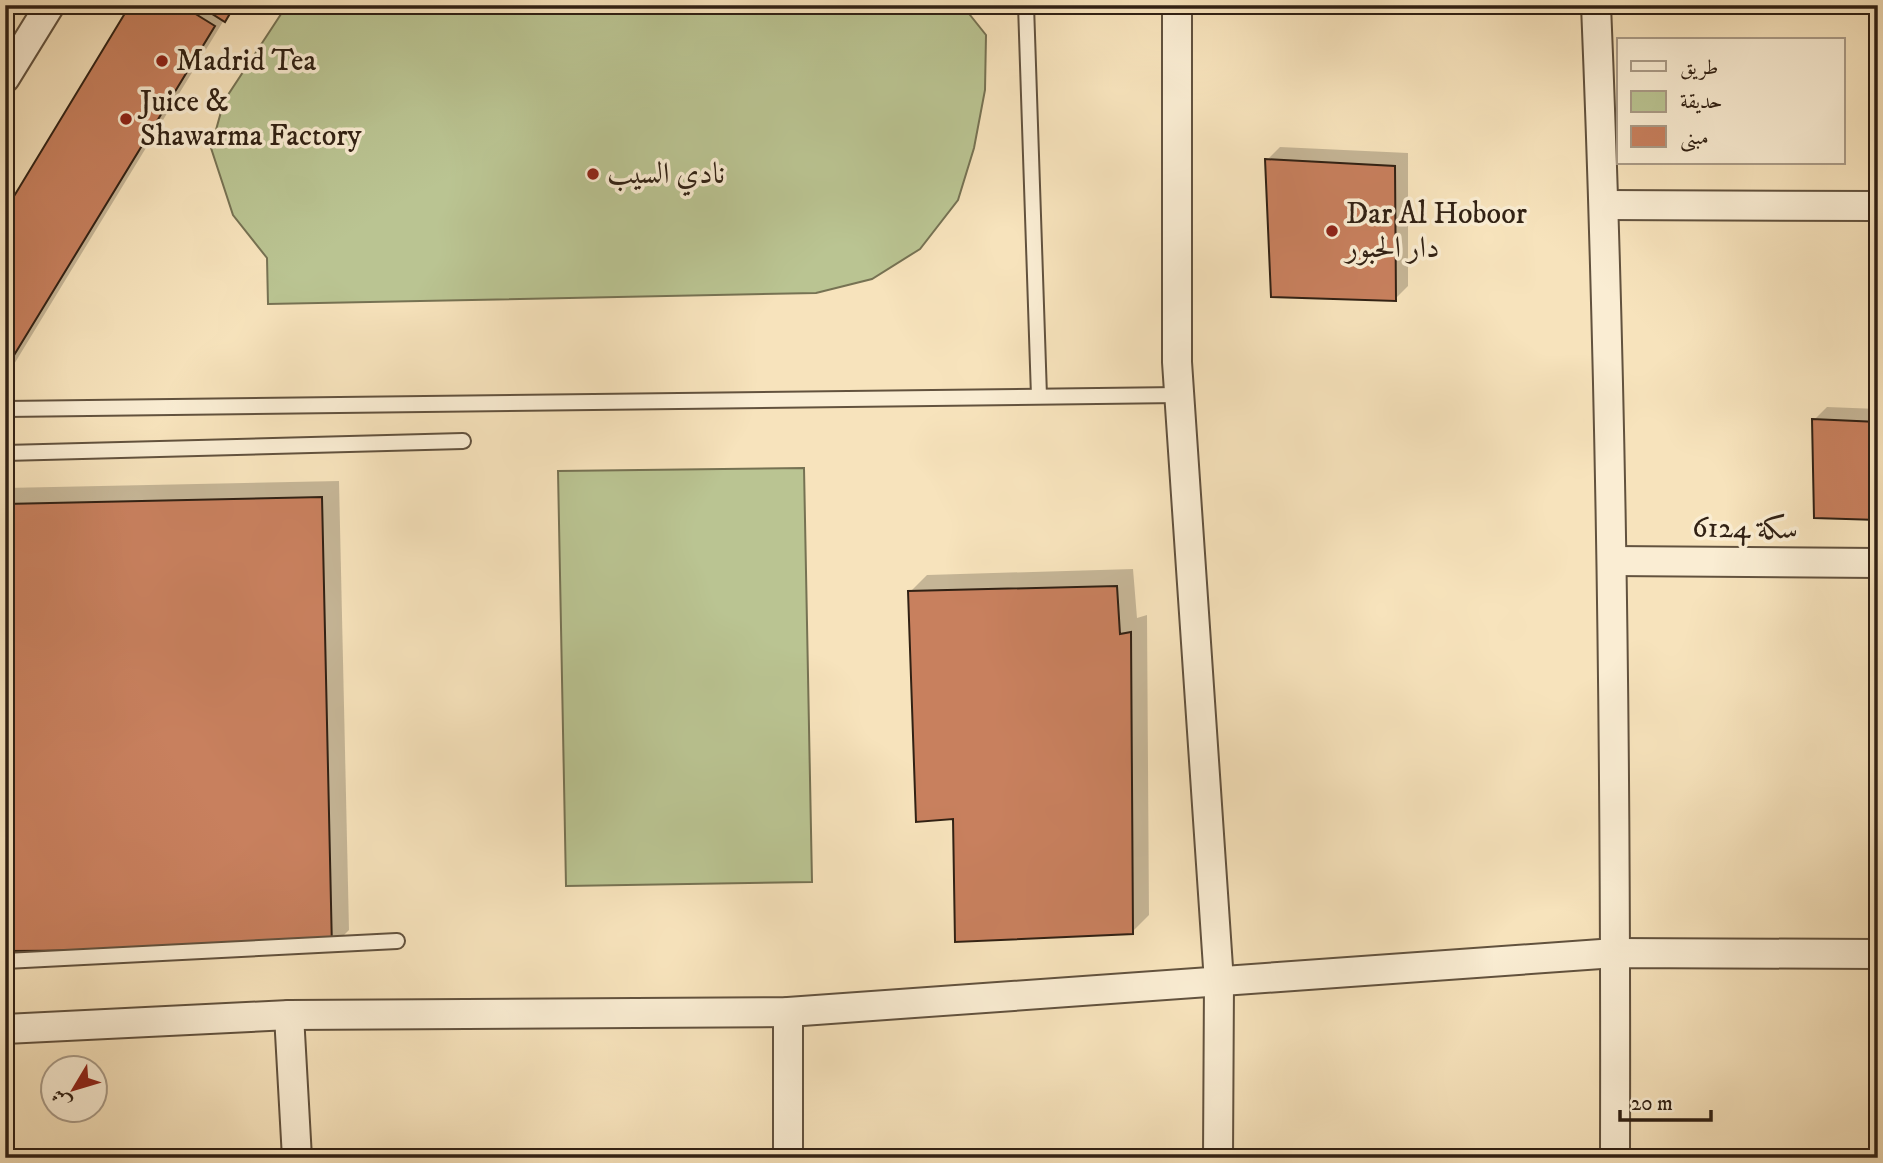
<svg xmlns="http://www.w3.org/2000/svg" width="1883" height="1163" font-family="'IM FELL DW Pica',Amiri,serif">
  <rect width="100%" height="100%" fill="#f7e3bc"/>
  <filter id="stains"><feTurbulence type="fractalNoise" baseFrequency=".00286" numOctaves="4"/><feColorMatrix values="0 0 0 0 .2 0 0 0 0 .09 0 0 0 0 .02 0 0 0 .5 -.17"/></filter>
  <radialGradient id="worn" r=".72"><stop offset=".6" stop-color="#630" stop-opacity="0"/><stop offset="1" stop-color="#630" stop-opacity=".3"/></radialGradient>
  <g fill="#bac492" stroke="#767253" stroke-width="2">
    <polygon points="287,5 962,5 986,35 985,90 974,148 958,200 920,249 872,279 816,293 268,304 267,258 233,215 211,148 224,101"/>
    <polygon points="804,468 812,882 566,886 558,471"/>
  </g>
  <g fill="#0003">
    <polygon points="132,5 240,5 224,20 5,379 5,215"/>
    <polygon points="1280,147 1408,153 1408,286 1395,299 1267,160"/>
    <polygon points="1827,407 1878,409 1878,518 1814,420"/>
    <polygon points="339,481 349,930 332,947 5,949 5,488"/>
    <polygon points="1133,569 1137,618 1147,615 1149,915 1132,932 954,817 910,592 927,575"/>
  </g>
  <g fill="#c8805e" stroke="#312114" stroke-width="2">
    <polygon points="130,5 181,5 215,26 5,370 5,211"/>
    <polygon points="198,5 235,5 225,22"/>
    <polygon points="1265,159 1395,166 1396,301 1271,297"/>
    <polygon points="1812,419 1878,422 1878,520 1814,518"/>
    <polygon points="322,497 332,949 5,951 5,504"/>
    <polygon points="1117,586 1120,634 1131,632 1133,934 955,942 953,819 916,822 908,591"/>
  </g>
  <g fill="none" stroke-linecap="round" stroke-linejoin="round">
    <defs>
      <g id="lane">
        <polyline points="1026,5 1039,396"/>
        <polyline points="5,409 1179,395"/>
        <polyline points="5,453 463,441"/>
        <polyline points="5,961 397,941"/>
      </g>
      <g id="street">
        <polyline points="1177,5 1177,362 1219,982 1218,1158"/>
        <path d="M1596 5C1612 389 1616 774 1615 1158"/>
        <polyline points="5,78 50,5"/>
        <polyline points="1604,205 1878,206"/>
        <polyline points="1612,561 1878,563"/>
        <polyline points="788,1012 788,1158"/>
        <polyline points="289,1015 297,1158"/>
        <polyline points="5,1029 289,1015 788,1012 1615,953 1878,954"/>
      </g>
    </defs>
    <use href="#lane" stroke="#62523e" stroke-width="18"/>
    <use href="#street" stroke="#62523e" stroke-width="32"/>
    <use href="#lane" stroke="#faedd3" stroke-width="14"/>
    <use href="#street" stroke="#faedd3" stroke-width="28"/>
  </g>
  <g fill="#8f2418" stroke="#faedd3" stroke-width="2.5">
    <circle cx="162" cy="61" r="7"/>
    <circle cx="126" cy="119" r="7"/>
    <circle cx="593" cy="174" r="7"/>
    <circle cx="1332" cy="231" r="7"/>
  </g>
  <g text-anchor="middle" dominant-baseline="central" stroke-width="7" stroke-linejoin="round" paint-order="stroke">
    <g font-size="30" fill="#312114" stroke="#faedd3" text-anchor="start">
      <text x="176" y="61">Madrid Tea</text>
      <text x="140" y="102">Juice &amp;<tspan x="140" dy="34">Shawarma Factory</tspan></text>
      <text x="607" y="174">نادي السيب</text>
      <text x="1346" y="214">Dar Al Hoboor<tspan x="1346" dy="34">دار الحبور</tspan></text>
    </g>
    <g font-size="30" fill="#312114" stroke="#faedd3">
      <text transform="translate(1745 529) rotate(1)">سكة 6124</text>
    </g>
  </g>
  <rect width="1883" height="1163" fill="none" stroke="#f7e3bc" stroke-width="28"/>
  <rect x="7" y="7" width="1869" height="1149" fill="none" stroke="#312114" stroke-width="3.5"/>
  <rect x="14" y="14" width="1855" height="1135" fill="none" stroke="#312114" stroke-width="2"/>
  <rect x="1617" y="38" width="228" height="126" fill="#faedd3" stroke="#aa9b87" stroke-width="2"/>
  <rect x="1631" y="61" width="35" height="10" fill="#faedd3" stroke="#aa9b87" stroke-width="2"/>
  <text x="1680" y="74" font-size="21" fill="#312114">طريق</text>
  <rect x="1631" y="91" width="35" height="21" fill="#bac492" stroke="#aa9b87" stroke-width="2"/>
  <text x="1680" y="108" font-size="21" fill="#312114">حديقة</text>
  <rect x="1631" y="126" width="35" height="21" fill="#c8805e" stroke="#aa9b87" stroke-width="2"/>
  <text x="1680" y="144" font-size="21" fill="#312114">مبنى</text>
  <g transform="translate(74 1089) rotate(232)"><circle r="33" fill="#faedd3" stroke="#aa9b87" stroke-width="2"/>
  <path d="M0-5L12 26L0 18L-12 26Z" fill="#8f2418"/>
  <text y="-10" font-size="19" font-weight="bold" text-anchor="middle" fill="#312114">ش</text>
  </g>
  <path d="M1620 1110v10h91v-10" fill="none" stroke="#312114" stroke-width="3.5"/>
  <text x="1631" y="1110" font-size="21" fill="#312114" stroke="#faedd3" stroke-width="5" paint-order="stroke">20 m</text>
  <rect width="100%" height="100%" filter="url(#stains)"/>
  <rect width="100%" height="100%" fill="url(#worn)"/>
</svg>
